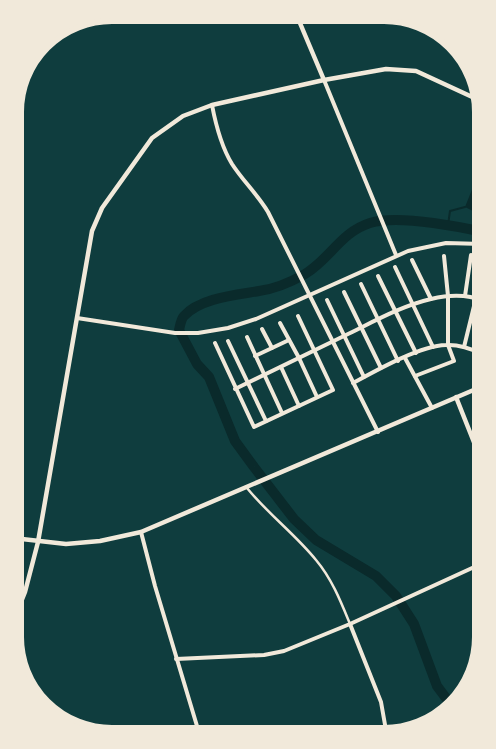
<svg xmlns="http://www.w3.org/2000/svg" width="496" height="749" font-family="'Roboto Condensed',sans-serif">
  <rect width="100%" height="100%" fill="#0f3d3e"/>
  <polygon fill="#0a2a2b" points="477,177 483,178 483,214 473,211 465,207"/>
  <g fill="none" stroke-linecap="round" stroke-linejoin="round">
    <g stroke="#0a2a2b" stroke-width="2">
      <polyline points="448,225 450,211 465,207"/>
      <polyline points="483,232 483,231"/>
    </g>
    <path stroke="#0a2a2b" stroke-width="10" d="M454 705 446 698 437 686 414 624 396 596 376 576 316 540 294 519 254 467 235 441 209 377 197 364 179 330C180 326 181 319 184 316 200 298 236 295 259 291 274 289 291 282 305 274 330 259 341 232 370 223 397 215 455 226 483 232"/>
    <path stroke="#f1e9da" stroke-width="2.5" d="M247 488C268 514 295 534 316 560 332 579 341 602 350 624"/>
    <g stroke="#f1e9da" stroke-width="4">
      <polyline points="324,80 396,255"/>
      <path d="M212 105C216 126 221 146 232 164 243 181 258 195 268 212L378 432"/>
      <polyline points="412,260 431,299"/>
      <polyline points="395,267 433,347"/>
      <polyline points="378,276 416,353"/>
      <polyline points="361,284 398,361"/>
      <polyline points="344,292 381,368"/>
      <polyline points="465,296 471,255"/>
      <polyline points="327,300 364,377"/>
      <polyline points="480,300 483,291"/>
      <polyline points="77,318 175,333 198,333 228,328 256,319 408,251 446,243 483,244"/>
      <polyline points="280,323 299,358 317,397"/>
      <polyline points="262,329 272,348"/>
      <polyline points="247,337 282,413"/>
      <polyline points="228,341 266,421"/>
      <polyline points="215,343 254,427 333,390 298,316"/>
      <polyline points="464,347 476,298"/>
      <polyline points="477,351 483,336"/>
      <polyline points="255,356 289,340"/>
      <polyline points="405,358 432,408"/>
      <polyline points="281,367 299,406"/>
      <polyline points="415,376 454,361 448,345 448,296 444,256"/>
      <path d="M353 383C377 370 419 346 446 345 459 344 472 349 483 354"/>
      <path d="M235 389C272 371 309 353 346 335 373 322 401 306 431 299 448 295 467 294 483 301"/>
      <polyline points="141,532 155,586 200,736"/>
      <polyline points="350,624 381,702 387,736"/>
      <polyline points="176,659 264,655 284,651 350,624 483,563"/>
    </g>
    <g stroke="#f1e9da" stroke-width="4.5">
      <polyline points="297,16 324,80"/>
      <polyline points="456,397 483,465"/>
      <polyline points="13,538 66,544 100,541 141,532 483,386"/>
      <polyline points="13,622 25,592 38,542 92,231 102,208 152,138 183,116 212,105 324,80 386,69 416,71 481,101"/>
    </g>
  </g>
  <path d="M0 0H496V749H0ZM112 21H384A91 91 0 0 1 475 112V637A91 91 0 0 1 384 728H112A91 91 0 0 1 21 637V112A91 91 0 0 1 112 21Z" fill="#f1e9da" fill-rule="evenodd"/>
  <path fill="none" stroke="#f1e9da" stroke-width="6" d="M112 21H384A91 91 0 0 1 475 112V637A91 91 0 0 1 384 728H112A91 91 0 0 1 21 637V112A91 91 0 0 1 112 21Z"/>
</svg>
